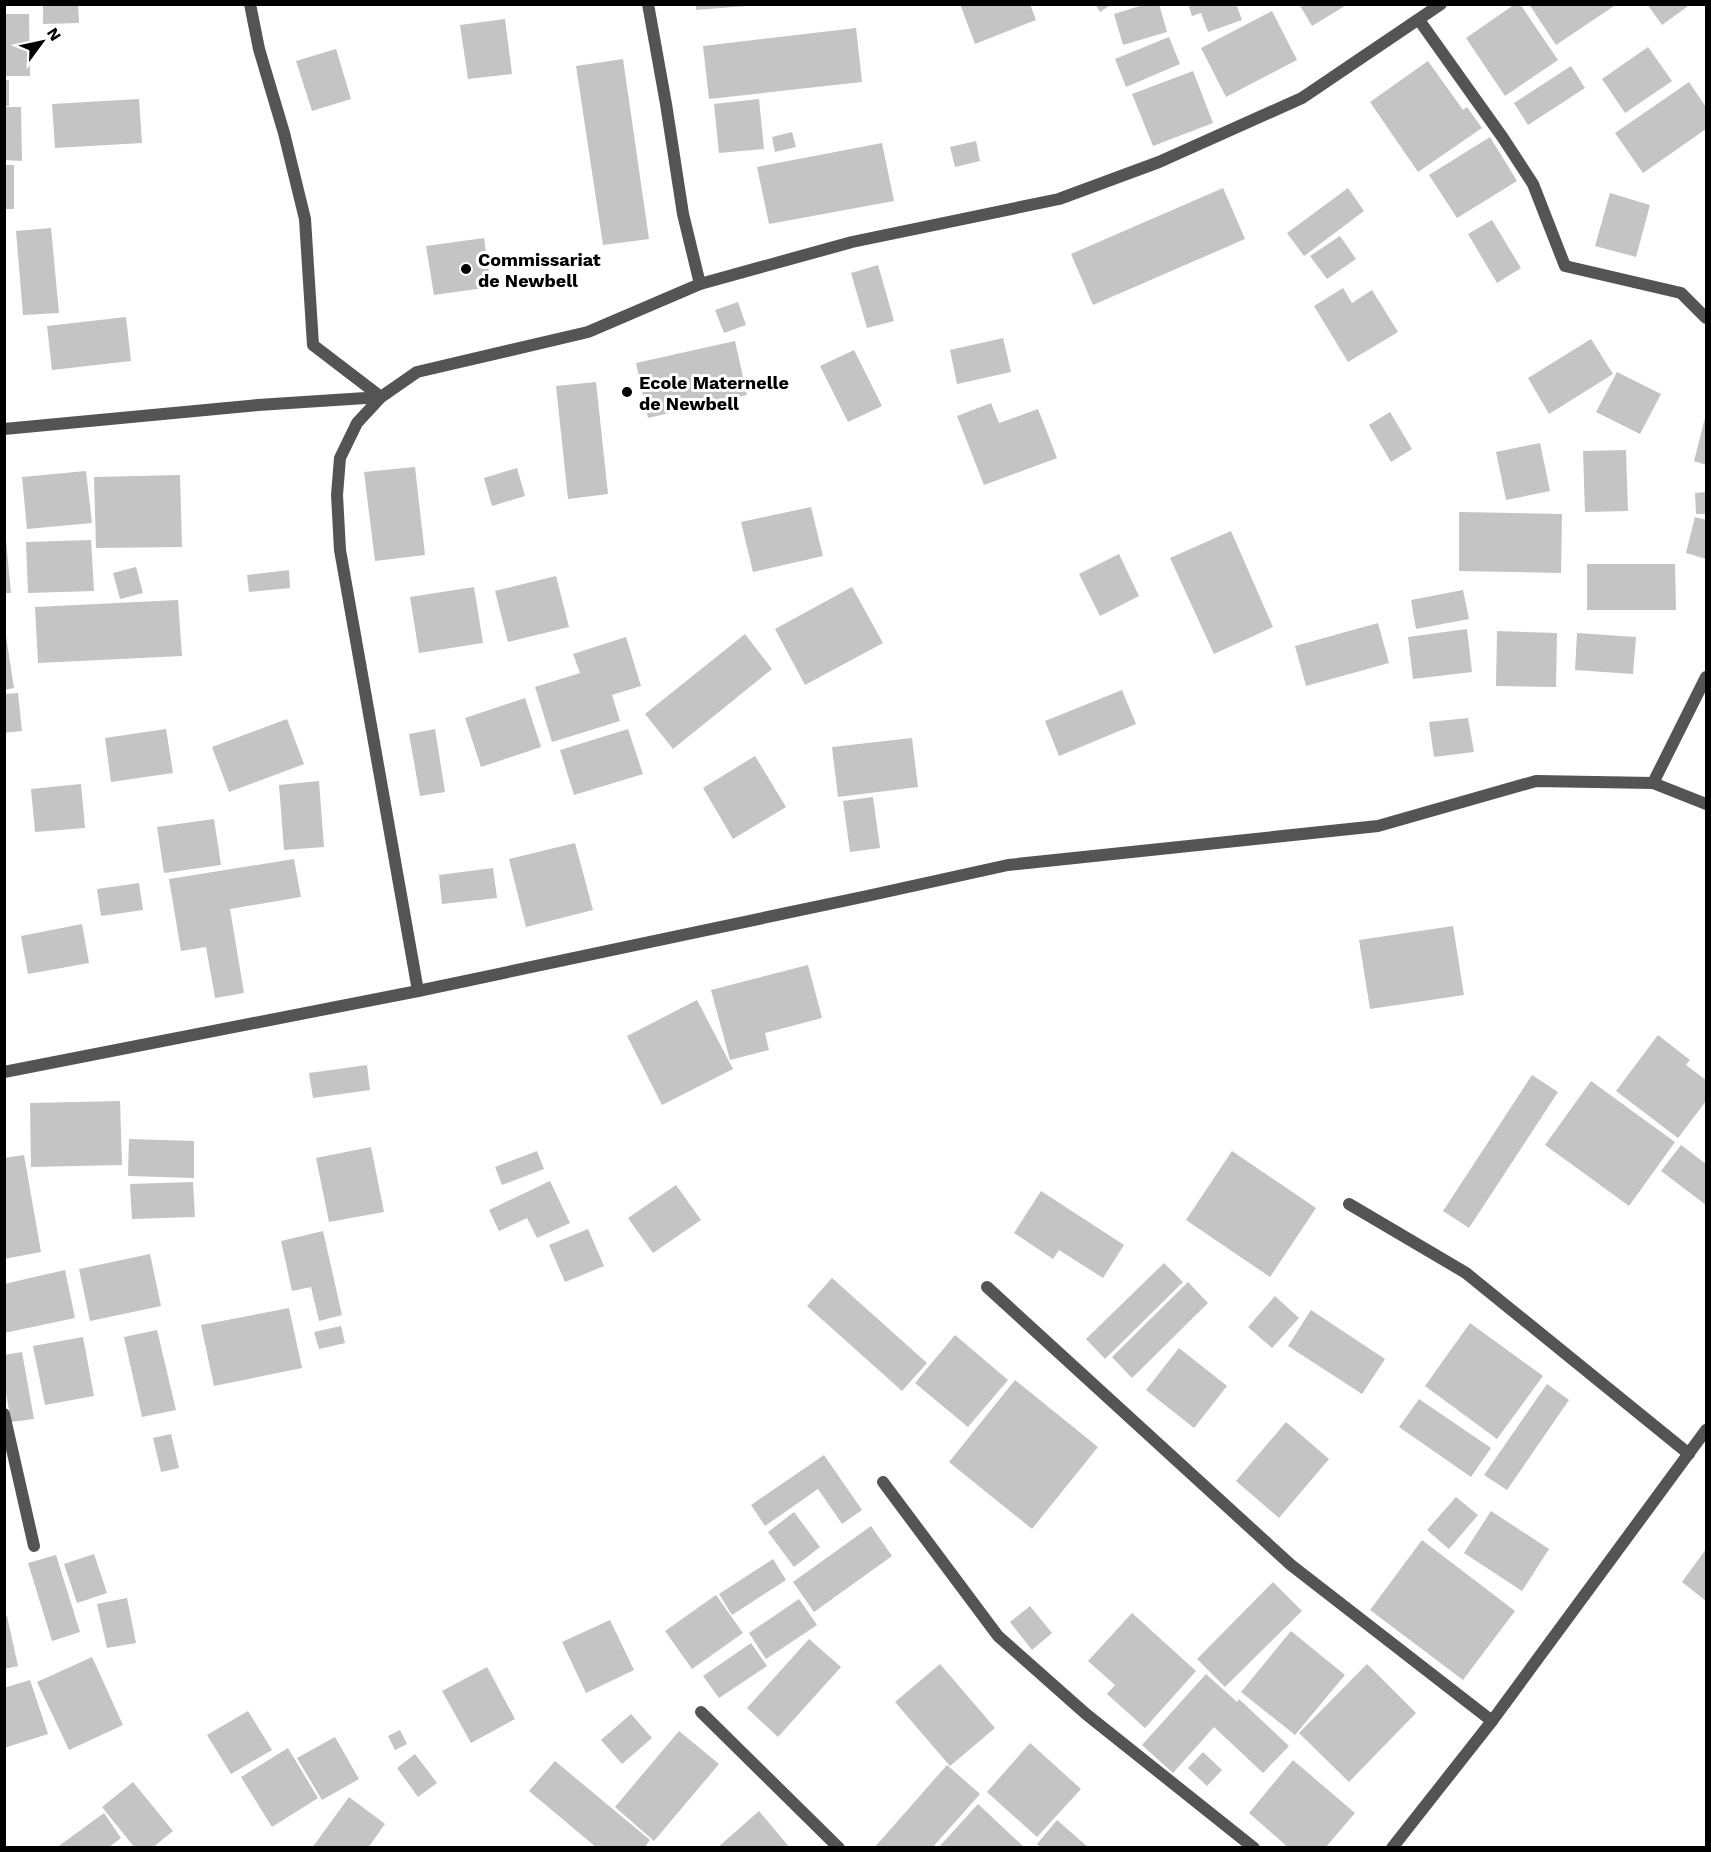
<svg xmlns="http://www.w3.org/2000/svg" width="1711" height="1852" font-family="'Work Sans',sans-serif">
  <rect width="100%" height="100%" fill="#fff"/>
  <g fill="#c4c4c4">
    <polygon points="43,4 78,4 79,23 43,24"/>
    <polygon points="696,4 746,4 746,6 696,10"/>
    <polygon points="960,4 1030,4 1036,20 975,44"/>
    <polygon points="1095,4 1112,4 1100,12"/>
    <polygon points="1146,4 1159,4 1167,32 1123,45 1114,14"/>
    <polygon points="1188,4 1236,4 1242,20 1208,32 1201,13 1192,16"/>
    <polygon points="1299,4 1348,4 1312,26"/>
    <polygon points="1515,4 1520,4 1558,60 1505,96 1466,38"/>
    <polygon points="1529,4 1617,4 1556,45"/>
    <polygon points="1647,4 1691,4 1662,25"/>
    <polygon points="1272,11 1297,60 1226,97 1201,48"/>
    <polygon points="4,14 29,14 30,76 4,76"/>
    <polygon points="505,19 512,74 468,79 460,25"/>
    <polygon points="856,28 862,82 709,99 703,46"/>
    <polygon points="1169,37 1180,64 1126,87 1115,59"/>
    <polygon points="1648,47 1672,81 1625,113 1602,79"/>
    <polygon points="336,49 351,99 312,111 296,61"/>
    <polygon points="623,59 649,239 603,245 576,66"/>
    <polygon points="1428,61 1463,110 1467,107 1482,128 1418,172 1370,102"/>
    <polygon points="1571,66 1585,88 1528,125 1514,103"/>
    <polygon points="1193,71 1213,123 1153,146 1132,94"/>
    <rect x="4" y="80" width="5" height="26"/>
    <polygon points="1689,82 1706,107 1706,129 1643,173 1615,133"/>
    <polygon points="139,99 142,143 55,148 52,104"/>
    <polygon points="759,99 764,149 719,153 714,104"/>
    <polygon points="4,107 21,107 22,161 4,160"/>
    <polygon points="792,132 796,147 775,152 772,137"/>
    <polygon points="1490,137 1517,181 1457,218 1429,175"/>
    <polygon points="976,141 980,161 955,167 950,147"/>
    <polygon points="882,143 894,201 769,224 757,167"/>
    <rect x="4" y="165" width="10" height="44"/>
    <polygon points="1223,188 1245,239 1093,305 1071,254"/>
    <polygon points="1348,188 1364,211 1304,256 1287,233"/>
    <polygon points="1610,193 1650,205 1636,257 1595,246"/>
    <polygon points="1492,220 1521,268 1497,283 1468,234"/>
    <polygon points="51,228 59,313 23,315 16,231"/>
    <polygon points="1340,236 1356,259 1327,279 1310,256"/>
    <polygon points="484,238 491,287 434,295 426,246"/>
    <polygon points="878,265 894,321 867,328 851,273"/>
    <polygon points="1343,288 1352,303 1372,290 1398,332 1348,362 1314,306"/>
    <polygon points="738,302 746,325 724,333 715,310"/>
    <polygon points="126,317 131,361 52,370 47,326"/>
    <polygon points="1003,338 1011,372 957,384 950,350"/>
    <polygon points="1591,339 1613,374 1549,414 1528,378"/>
    <polygon points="735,341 747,395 648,418 636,363"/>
    <polygon points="854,350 882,406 848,422 820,366"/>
    <polygon points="1617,372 1661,394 1640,434 1596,412"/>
    <polygon points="596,382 608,494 568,499 556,386"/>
    <polygon points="991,403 999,423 1038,409 1057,458 984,485 957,416"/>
    <polygon points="1390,412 1412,449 1391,462 1369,425"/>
    <polygon points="1706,414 1706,465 1694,461"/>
    <polygon points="1540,443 1550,491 1506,500 1496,452"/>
    <polygon points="1626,450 1628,511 1585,512 1583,451"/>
    <polygon points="415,467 425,555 375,561 364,472"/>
    <polygon points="517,468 525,496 492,506 484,478"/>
    <polygon points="86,471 92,523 27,529 22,477"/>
    <polygon points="180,475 182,547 96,548 94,477"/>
    <polygon points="1706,492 1706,514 1696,514 1695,493"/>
    <polygon points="811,507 823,556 753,572 741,522"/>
    <polygon points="1459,512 1562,514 1561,573 1459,571"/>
    <polygon points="1695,517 1706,520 1706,559 1686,553"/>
    <polygon points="1231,531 1273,627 1214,654 1170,558"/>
    <polygon points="4,540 6,540 11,593 4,593"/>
    <polygon points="91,540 94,591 28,593 26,542"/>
    <polygon points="1119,554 1139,596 1100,616 1079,574"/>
    <polygon points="1587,564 1675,564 1676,610 1587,610"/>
    <polygon points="136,567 143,593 120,599 113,573"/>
    <polygon points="289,570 290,588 249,592 247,575"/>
    <polygon points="556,576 569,627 508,642 495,591"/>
    <polygon points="474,587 483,643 419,653 410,597"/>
    <polygon points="852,587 883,643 805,685 775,629"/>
    <polygon points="1463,590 1469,619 1416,629 1411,600"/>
    <polygon points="178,600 182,656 38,663 35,607"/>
    <polygon points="1378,623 1389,663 1306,686 1295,646"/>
    <polygon points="1467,629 1472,672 1413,679 1408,637"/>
    <polygon points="1497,631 1557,633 1556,687 1496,686"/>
    <polygon points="1577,633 1636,637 1633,674 1575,670"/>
    <polygon points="745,634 772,669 673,749 645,714"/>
    <polygon points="4,636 6,636 14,688 4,690"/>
    <polygon points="626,637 641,686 612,695 620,721 552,742 535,687 580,673 573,654"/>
    <polygon points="1122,690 1136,724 1059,756 1045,721"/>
    <polygon points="18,693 22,731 4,733 4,694"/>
    <polygon points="525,698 541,747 481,767 465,718"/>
    <polygon points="1468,718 1474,752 1434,757 1429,722"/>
    <polygon points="287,719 304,764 229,792 212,747"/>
    <polygon points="166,729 173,773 111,782 105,738"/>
    <polygon points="435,729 445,792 420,796 409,734"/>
    <polygon points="628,729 643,774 574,795 560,750"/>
    <polygon points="912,738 918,787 838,797 832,747"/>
    <polygon points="755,756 786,807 733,839 703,788"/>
    <polygon points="319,781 324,847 284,850 279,785"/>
    <polygon points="81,784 85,828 35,832 31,789"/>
    <polygon points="873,797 880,848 850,852 843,801"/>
    <polygon points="214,819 221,865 164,873 157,827"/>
    <polygon points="575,843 593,910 526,927 509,859"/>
    <polygon points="294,859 301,897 230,909 244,993 215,998 206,947 181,951 169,879"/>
    <polygon points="493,868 497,898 442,904 439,875"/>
    <polygon points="139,883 143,910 101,916 97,889"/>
    <polygon points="82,924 89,963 28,974 21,936"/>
    <polygon points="1453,926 1464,995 1370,1009 1359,940"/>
    <polygon points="808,965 822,1018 765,1033 769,1050 730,1060 711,990"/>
    <polygon points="697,1000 733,1069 662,1105 627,1036"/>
    <polygon points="1658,1035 1690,1060 1686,1065 1706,1080 1706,1101 1678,1138 1616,1091"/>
    <polygon points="367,1065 370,1090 313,1098 309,1073"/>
    <polygon points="1532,1075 1558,1092 1469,1228 1443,1211"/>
    <polygon points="1591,1081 1675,1142 1629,1206 1545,1145"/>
    <polygon points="120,1101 122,1165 31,1167 30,1103"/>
    <polygon points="129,1139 194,1141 194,1178 128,1176"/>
    <polygon points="1681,1145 1706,1164 1706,1205 1661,1171"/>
    <polygon points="371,1147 384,1212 329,1222 316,1158"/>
    <polygon points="537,1151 544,1169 502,1185 495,1167"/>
    <polygon points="1232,1151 1316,1208 1270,1277 1186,1220"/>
    <polygon points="24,1155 41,1252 4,1259 4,1158"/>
    <polygon points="550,1181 570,1223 537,1238 527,1218 499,1231 489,1210"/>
    <polygon points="193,1182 195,1217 132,1219 130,1184"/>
    <polygon points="676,1185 701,1220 653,1253 628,1218"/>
    <polygon points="1041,1191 1124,1245 1103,1278 1059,1250 1053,1259 1014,1233"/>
    <polygon points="588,1229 604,1266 565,1282 549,1245"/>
    <polygon points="323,1231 342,1315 319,1321 311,1287 292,1291 281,1241"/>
    <polygon points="150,1254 161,1306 90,1321 79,1269"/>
    <polygon points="1164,1263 1183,1282 1105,1359 1086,1339"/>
    <polygon points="65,1270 75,1318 4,1333 4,1284"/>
    <polygon points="832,1278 927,1363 902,1391 807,1306"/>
    <polygon points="1188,1282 1208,1303 1132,1378 1112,1357"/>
    <polygon points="1275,1296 1299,1318 1272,1348 1248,1327"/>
    <polygon points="289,1308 302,1368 214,1386 201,1325"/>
    <polygon points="1311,1310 1385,1359 1362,1394 1288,1346"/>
    <polygon points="1470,1323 1543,1376 1497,1439 1425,1386"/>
    <polygon points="341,1326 345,1343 319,1349 314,1332"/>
    <polygon points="157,1330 176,1410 142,1417 124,1337"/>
    <polygon points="955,1335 1008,1380 968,1427 915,1383"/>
    <polygon points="83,1337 94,1396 45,1405 33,1346"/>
    <polygon points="1179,1348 1227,1386 1194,1428 1146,1390"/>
    <polygon points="22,1352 34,1419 11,1422 4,1381 4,1355"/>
    <polygon points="1015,1380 1098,1447 1032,1529 949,1462"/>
    <polygon points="1547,1384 1569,1400 1507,1490 1484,1475"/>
    <polygon points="1419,1399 1491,1448 1471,1477 1399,1427"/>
    <polygon points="1286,1422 1329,1459 1279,1518 1236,1481"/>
    <polygon points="171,1434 179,1468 161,1472 153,1438"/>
    <polygon points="824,1455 862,1510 842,1524 818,1489 765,1526 751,1505"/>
    <polygon points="1456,1497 1478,1515 1449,1549 1427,1530"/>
    <polygon points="1491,1511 1549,1549 1522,1591 1464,1553"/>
    <polygon points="794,1512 820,1547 794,1567 768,1532"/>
    <polygon points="871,1526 892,1556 814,1612 793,1582"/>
    <polygon points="1422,1540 1515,1611 1463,1680 1370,1610"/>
    <polygon points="1706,1549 1706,1601 1682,1582"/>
    <polygon points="94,1554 107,1593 77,1603 64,1564"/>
    <polygon points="56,1555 80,1632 52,1641 28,1563"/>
    <polygon points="773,1559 786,1580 732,1615 719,1594"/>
    <polygon points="1273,1582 1302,1611 1225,1687 1197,1659"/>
    <polygon points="716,1595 743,1633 692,1669 665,1631"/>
    <polygon points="127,1598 136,1643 107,1648 97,1604"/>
    <polygon points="799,1599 817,1625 766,1659 749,1633"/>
    <polygon points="1030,1606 1052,1633 1032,1650 1010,1622"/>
    <polygon points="1132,1613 1196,1671 1145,1728 1107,1694 1115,1685 1088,1661"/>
    <polygon points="7,1616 18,1666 4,1669 4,1617"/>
    <polygon points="610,1620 634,1670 586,1693 562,1642"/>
    <polygon points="1291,1631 1345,1675 1295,1735 1241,1692"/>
    <polygon points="809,1639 841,1667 778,1737 747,1708"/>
    <polygon points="751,1643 767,1666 719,1698 703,1676"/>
    <polygon points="92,1657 123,1725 69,1750 37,1682"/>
    <polygon points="940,1664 995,1728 950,1766 895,1702"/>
    <polygon points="1367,1664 1416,1713 1349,1782 1299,1733"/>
    <polygon points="487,1667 515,1719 471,1743 442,1691"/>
    <polygon points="1206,1674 1237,1702 1239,1699 1289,1746 1263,1773 1214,1727 1173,1773 1142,1745"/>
    <polygon points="30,1680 48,1734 4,1748 4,1688"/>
    <polygon points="248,1711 272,1750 231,1774 207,1735"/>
    <polygon points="631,1714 652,1738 622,1764 601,1740"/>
    <polygon points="400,1730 407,1744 395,1750 388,1736"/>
    <polygon points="679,1731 719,1764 654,1841 615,1807"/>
    <polygon points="335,1737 359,1779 322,1800 297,1758"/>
    <polygon points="1030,1743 1081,1789 1037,1837 987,1792"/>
    <polygon points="288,1748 318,1798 272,1827 241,1777"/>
    <polygon points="1203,1752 1222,1770 1207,1786 1188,1768"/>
    <polygon points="415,1754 437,1783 418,1797 397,1768"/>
    <polygon points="1293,1760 1355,1813 1325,1848 1289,1848 1249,1813"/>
    <polygon points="555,1761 650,1840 644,1848 597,1848 529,1791"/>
    <polygon points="947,1765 980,1794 932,1848 874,1848"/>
    <polygon points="133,1782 173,1831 152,1848 135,1848 102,1807"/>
    <polygon points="349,1797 385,1824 368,1848 312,1848"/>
    <polygon points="978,1804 1025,1848 938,1848"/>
    <polygon points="759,1811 790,1848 717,1848"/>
    <polygon points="104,1813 121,1838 108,1848 56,1848"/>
    <polygon points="1057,1820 1089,1848 1041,1848 1037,1844"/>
  </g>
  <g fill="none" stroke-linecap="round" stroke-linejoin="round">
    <g stroke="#545454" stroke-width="12">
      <polyline points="1419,20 1503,138 1533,184 1565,266 1681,293 1706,318"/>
      <polyline points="700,284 852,242 1059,199 1159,162 1302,98 1441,4"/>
      <polyline points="4,429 258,405 381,397 313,345 305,219 284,133 259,49 250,4"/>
      <polyline points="1653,783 1706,677"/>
      <polyline points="418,991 340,550 337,495 340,458 357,423 381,397 417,372 588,332 700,284 683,214 666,104 648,4"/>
      <polyline points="4,1072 418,991 867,896 1008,865 1378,826 1536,781 1653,783 1706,804"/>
      <polyline points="1349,1204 1466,1273 1689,1454"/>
      <polyline points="987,1287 1291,1565 1492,1721"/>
      <polyline points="4,1414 34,1546"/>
      <polyline points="883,1482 998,1636 1086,1714 1254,1848"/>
      <polyline points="701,1712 839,1848"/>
      <polyline points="1392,1848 1492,1721 1706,1430"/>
    </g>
  </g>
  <g fill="#000" stroke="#fff" stroke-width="2">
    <circle cx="466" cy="269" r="6"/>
    <circle cx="627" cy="392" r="6"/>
  </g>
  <g text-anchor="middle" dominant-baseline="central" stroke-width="6" stroke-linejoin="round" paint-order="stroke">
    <g font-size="18" font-weight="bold" fill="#000" stroke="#fff" text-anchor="start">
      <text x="478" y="259">Commissariat<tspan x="478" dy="21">de Newbell</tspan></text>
      <text x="639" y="382">Ecole Maternelle<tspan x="639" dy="21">de Newbell</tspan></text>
    </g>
  </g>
  <rect width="1711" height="1852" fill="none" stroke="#000000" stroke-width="12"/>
  <g transform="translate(42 42) rotate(57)" stroke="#ffffff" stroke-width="4.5" paint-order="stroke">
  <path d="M0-4.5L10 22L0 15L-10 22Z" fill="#000000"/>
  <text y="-9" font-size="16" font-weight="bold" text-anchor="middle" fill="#000000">N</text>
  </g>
</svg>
